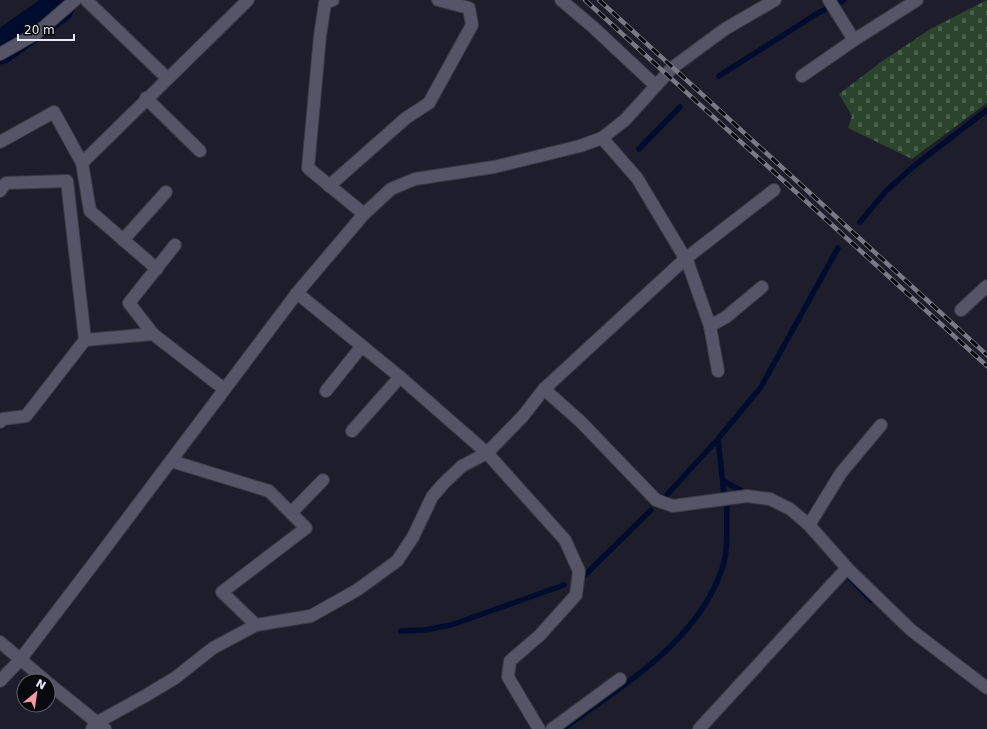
<svg xmlns="http://www.w3.org/2000/svg" width="987" height="729" font-family="'DejaVu Sans',sans-serif">
  <defs>
    <pattern id="cemetery-stones" width="16" height="16" patternUnits="userSpaceOnUse"><rect width="16" height="16" fill="#2a452c"/><path d="M2 7V4a2 2 0 0 1 4 0v3zM10 15v-3a2 2 0 0 1 4 0v3z" fill="#49604b"/></pattern>
  </defs>
  <rect width="100%" height="100%" fill="#1e1d2c"/>
  <polygon fill="url(#cemetery-stones)" points="987,0 987,103 912,159 848,128 852,116 839,94 881,62 932,28"/>
  <g fill="none" stroke-linecap="round" stroke-linejoin="round">
    <g stroke="#000c2d" stroke-width="5.5">
      <polyline points="719,76 818,13 844,0"/>
      <polyline points="639,149 680,107"/>
      <polyline points="860,222 886,191 914,166 987,110"/>
      <polyline points="723,481 742,491"/>
      <polyline points="724,494 718,439 761,387 838,248"/>
      <polyline points="664,498 718,439"/>
      <polyline points="844,572 871,600"/>
      <polyline points="585,575 651,510"/>
      <polyline points="401,631 425,630 451,625 564,585"/>
      <path d="M563 729C622 685 697 643 722 569 729 549 726 526 727 505"/>
    </g>
    <polyline stroke="#000c2d" stroke-width="33" points="0,48 58,7 60,0"/>
    <defs>
      <g id="minor">
        <polyline points="86,0 167,78"/>
        <polyline points="333,0 325,3 320,36 308,168 364,214"/>
        <polyline points="561,0 593,27 656,86"/>
        <polyline points="829,0 854,40"/>
        <polyline points="0,54 37,33 75,0"/>
        <polyline points="802,76 854,40 917,0"/>
        <polyline points="146,98 200,151"/>
        <polyline points="602,138 637,178 688,263 710,326 718,371"/>
        <polyline points="0,142 54,112 82,163 90,211 157,269"/>
        <polyline points="82,163 248,0"/>
        <polyline points="329,186 406,118 429,103 472,25 469,8 438,0"/>
        <polyline points="0,191 6,183 67,181 85,340 26,416 3,419 0,422"/>
        <polyline points="123,240 166,192"/>
        <polyline points="297,293 400,377 487,453 565,540 579,571 576,595 540,635 510,661 508,677 539,729"/>
        <polyline points="961,310 987,286"/>
        <polyline points="710,326 726,317 762,287"/>
        <polyline points="153,334 129,303 175,245"/>
        <polyline points="85,340 153,334 224,389"/>
        <polyline points="544,389 581,422 656,500 673,506 747,496 770,499 790,509 809,525 847,568 911,630 987,688"/>
        <polyline points="326,391 362,346"/>
        <polyline points="352,431 400,377"/>
        <polyline points="171,461 269,491 306,528 222,592 256,625"/>
        <polyline points="291,513 323,480"/>
        <polyline points="809,525 841,473 881,425"/>
        <polyline points="0,642 46,681"/>
        <polyline points="0,681 20,660 97,559 297,293 364,214 391,189 415,179 494,167 580,146 602,138 625,120 672,68 725,29 775,0"/>
        <polyline points="48,683 105,729"/>
        <polyline points="92,729 96,723 145,696 175,678 213,648 256,625 311,616 357,590 397,561 413,537 432,497 443,484 462,466 487,453 523,416 544,389 685,259 774,190"/>
        <polyline points="552,729 620,679"/>
        <polyline points="699,729 847,568"/>
      </g>
    </defs>
    <use href="#minor" stroke="#3a3945" stroke-width="14"/>
    <use href="#minor" stroke="#565567" stroke-width="12"/>
    <defs>
      <g id="rail">
        <polyline points="585,0 987,366"/>
        <polyline points="599,0 987,355"/>
      </g>
    </defs>
    <use href="#rail" stroke="#7a7986" stroke-width="4.5"/>
    <use href="#rail" stroke="#08080f" stroke-width="3" stroke-dasharray="9" stroke-linecap="butt"/>
  </g>
  <g transform="translate(36 693) rotate(29)"><circle r="19" fill="#08080f" stroke="#62626b"/>
  <path d="M0-3L7 15L0 10L-7 15Z" fill="#f49aa1"/>
  <text y="-6" font-size="11" font-weight="bold" text-anchor="middle" fill="#e9e9f4">N</text>
  </g>
  <path d="M18 34v6h56v-6" fill="none" stroke="#e9e9f4" stroke-width="2"/>
  <text x="24" y="34" font-size="12" fill="#e9e9f4" stroke="#08080f" stroke-width="3" paint-order="stroke">20 m</text>
</svg>
